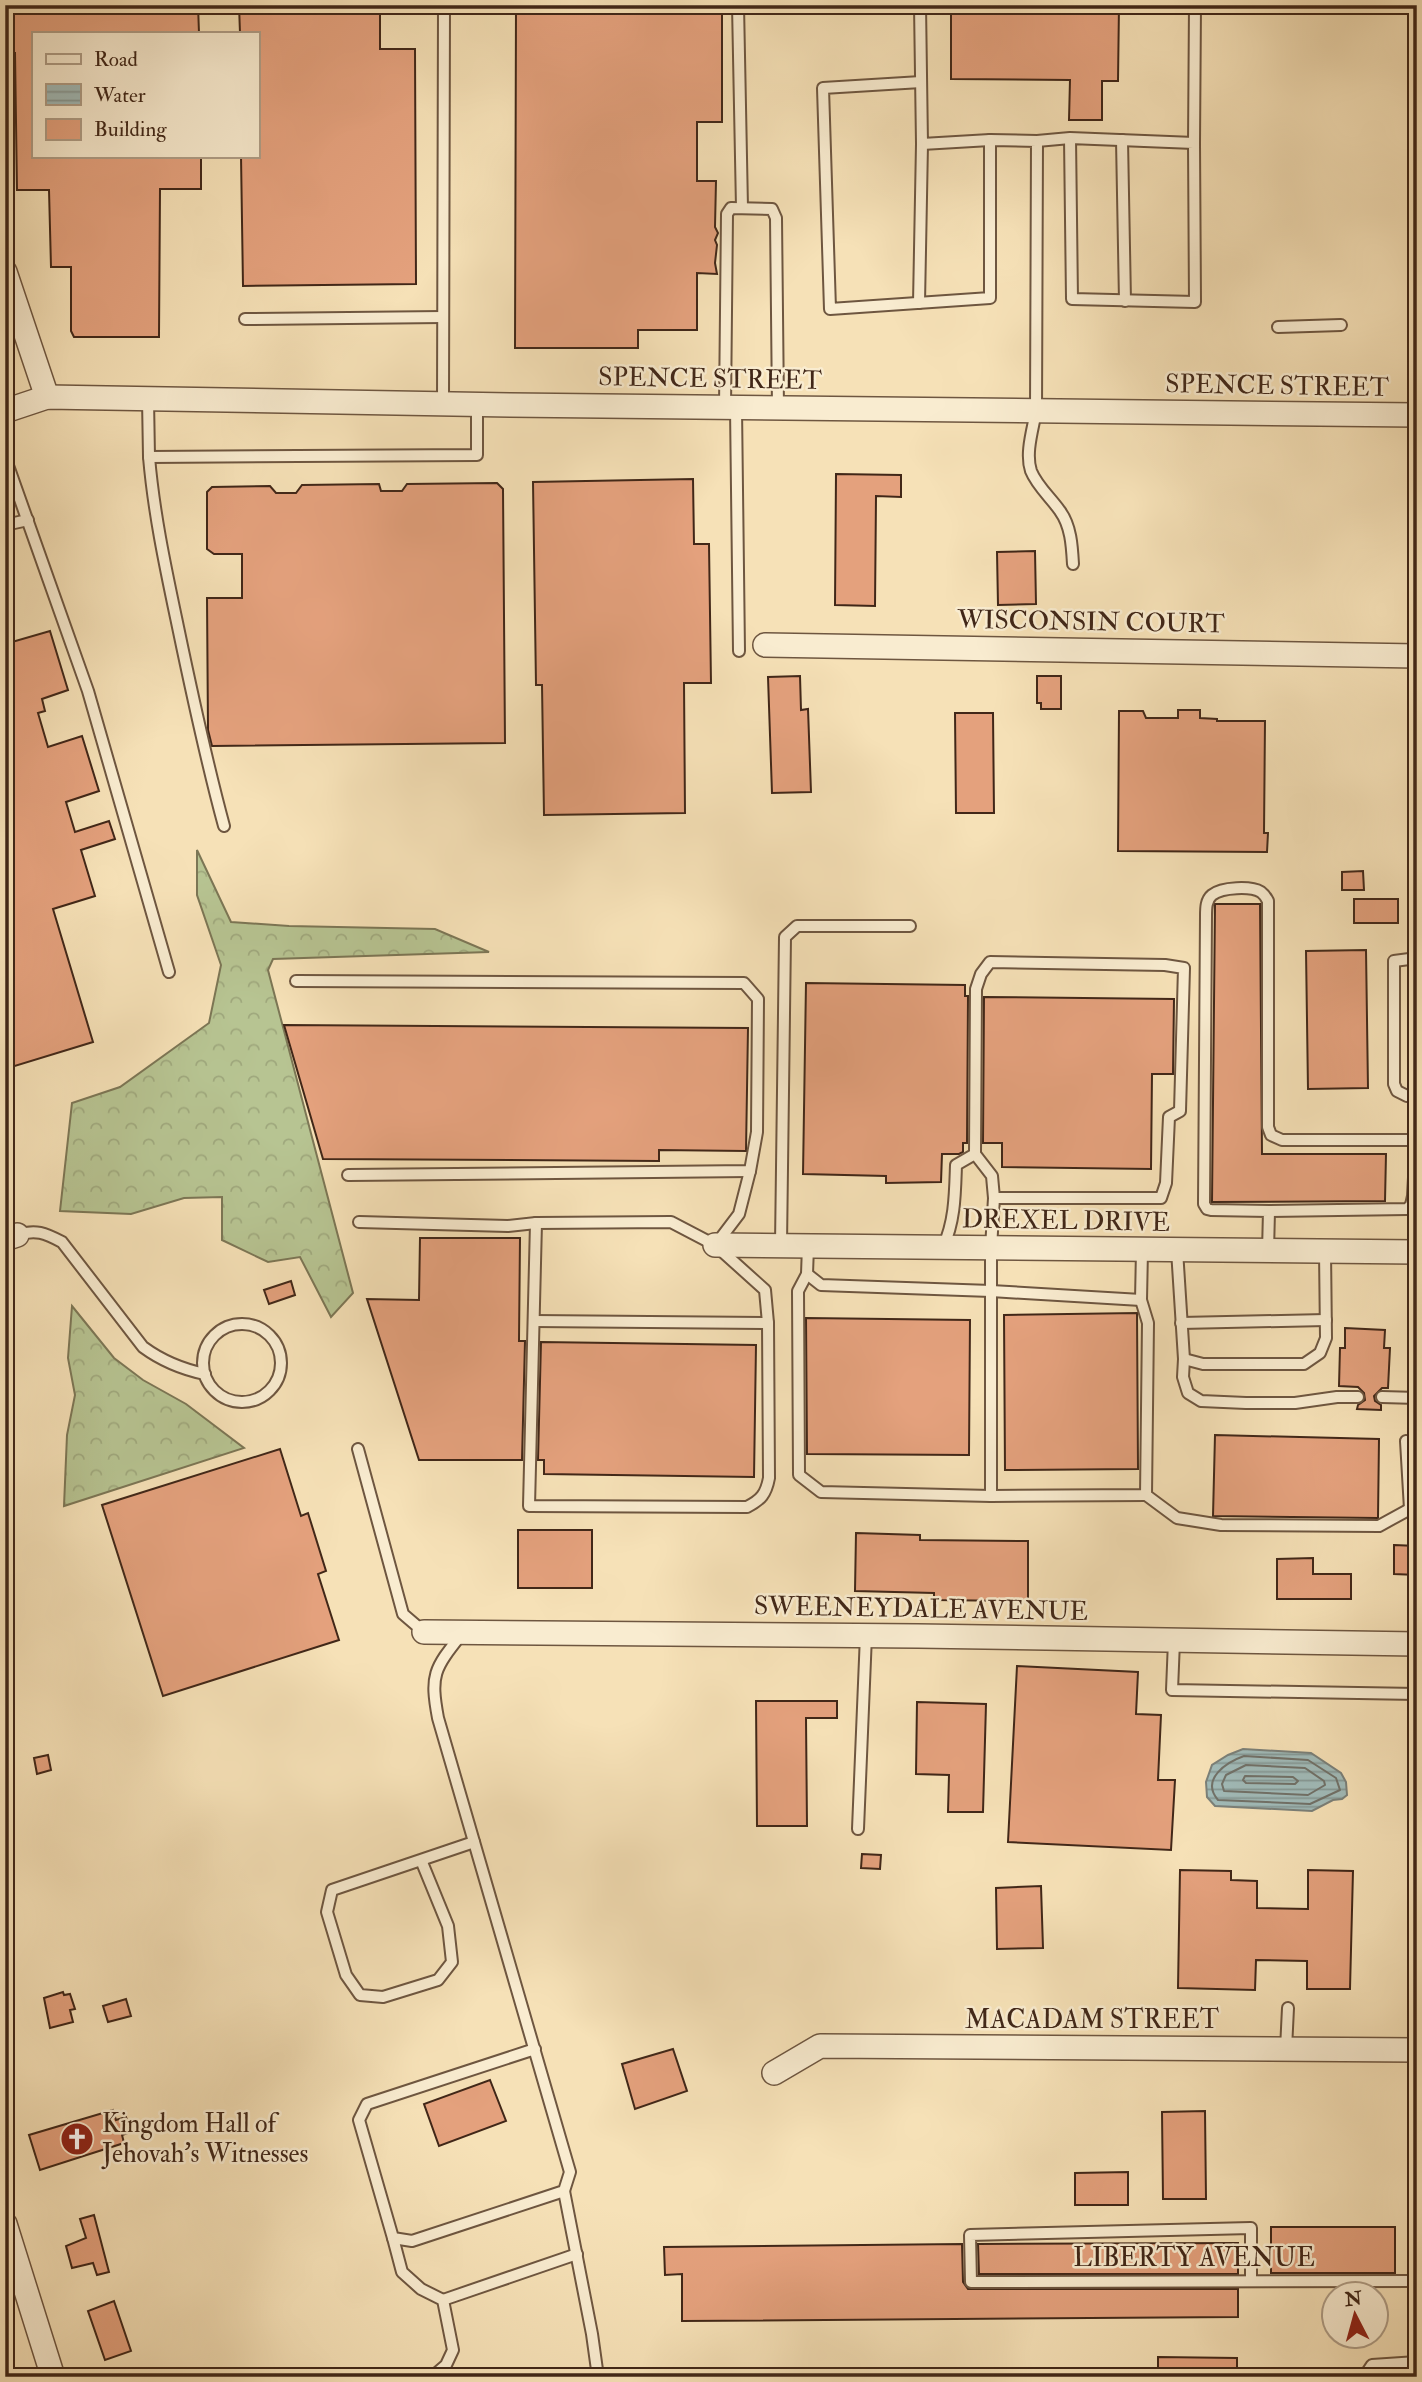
<svg xmlns="http://www.w3.org/2000/svg" width="1422" height="2382" font-family="'IM FELL Double Pica',serif">
  <defs>
    <pattern id="forest-crowns" width="20" height="18" patternUnits="userSpaceOnUse" patternTransform="scale(1.75)"><rect width="20" height="18" fill="#b7c492"/><path d="M2 6a3 3 0 1 1 6 0M12 15a3 3 0 1 1 6 0" fill="none" stroke="#9fa87d"/></pattern>
    <pattern id="water-rules" width="6" height="5" patternUnits="userSpaceOnUse" patternTransform="scale(1.75)"><rect width="6" height="5" fill="#a1bbb9"/><path d="M0 2.5h6" fill="none" stroke="#859895"/></pattern>
  </defs>
  <rect width="100%" height="100%" fill="#f6e1b7"/>
  <filter id="stains"><feTurbulence type="fractalNoise" baseFrequency=".00286" numOctaves="4"/><feColorMatrix values="0 0 0 0 .2 0 0 0 0 .09 0 0 0 0 .02 0 0 0 .5 -.17"/></filter>
  <radialGradient id="worn" r=".72"><stop offset=".6" stop-color="#630" stop-opacity="0"/><stop offset="1" stop-color="#630" stop-opacity=".3"/></radialGradient>
  <g fill="url(#forest-crowns)" stroke="#7c7655" stroke-width="2">
    <polygon points="197,850 231,922 289,926 435,929 489,952 273,959 268,970 353,1293 331,1317 300,1257 268,1262 222,1240 222,1197 184,1198 131,1214 60,1211 72,1103 120,1087 209,1023 221,965 197,895"/>
    <polygon points="72,1306 114,1358 143,1380 186,1404 244,1448 64,1506 67,1435 75,1395 68,1358"/>
  </g>
  <polygon fill="url(#water-rules)" stroke="#7b8079" stroke-width="2" points="1243,1749 1311,1753 1341,1773 1346,1782 1347,1795 1342,1799 1333,1800 1312,1811 1215,1806 1207,1797 1206,1782 1212,1765 1228,1755"/>
  <g fill="none" stroke-linecap="round" stroke-linejoin="round">
    <g stroke="#717168" stroke-width="2">
      <path d="M1244 1756 1308 1760 1336 1778 1340 1790 1310 1804 1218 1800C1200 1779 1227 1762 1244 1756Z"/>
      <polygon points="1246,1765 1305,1768 1324,1781 1325,1785 1308,1795 1224,1791 1222,1784 1226,1775"/>
      <polygon points="1245,1776 1293,1777 1298,1781 1295,1784 1246,1783 1243,1780"/>
    </g>
  </g>
  <g fill="#e4a17d" stroke="#412718" stroke-width="2">
    <polygon points="5,5 198,5 199,33 33,33 33,156 201,156 201,189 160,189 159,337 74,337 71,331 71,267 51,267 49,190 17,190 15,53 5,53"/>
    <polygon points="239,5 380,5 380,49 415,49 416,284 243,286 241,156 257,156 257,33 240,33"/>
    <polygon points="516,5 722,5 722,122 697,122 697,181 716,181 715,227 718,233 715,240 717,245 715,263 717,274 697,273 697,330 638,330 638,348 515,348"/>
    <polygon points="951,5 1119,5 1118,81 1102,81 1102,120 1069,120 1070,80 951,79"/>
    <polygon points="836,474 901,475 901,497 876,496 875,606 835,605"/>
    <polygon points="693,479 694,544 709,544 711,683 684,683 685,813 544,815 542,685 536,685 533,482"/>
    <polygon points="497,483 503,489 505,743 212,746 208,730 207,598 242,598 242,554 214,554 207,549 207,492 212,487 270,486 276,493 296,493 302,485 379,484 381,491 402,491 407,484"/>
    <polygon points="1035,551 1036,604 998,605 997,552"/>
    <polygon points="50,631 68,690 42,699 45,711 38,713 48,747 82,736 99,791 66,802 75,832 109,821 115,839 81,850 95,896 53,909 93,1042 5,1069 5,644"/>
    <polygon points="800,676 801,710 808,709 811,792 772,793 768,677"/>
    <polygon points="1037,676 1061,676 1061,709 1041,709 1041,703 1037,703"/>
    <polygon points="1178,710 1200,710 1200,718 1217,719 1217,721 1265,721 1264,833 1268,833 1267,852 1118,851 1119,711 1143,711 1146,718 1178,718"/>
    <polygon points="955,713 993,713 994,813 956,813"/>
    <polygon points="1363,871 1364,890 1342,890 1342,872"/>
    <rect x="1354" y="899" width="44" height="24"/>
    <polygon points="1215,904 1260,904 1262,1154 1386,1154 1385,1201 1212,1202"/>
    <polygon points="1366,950 1368,1088 1308,1089 1306,951"/>
    <polygon points="806,983 965,985 965,996 968,996 967,1143 963,1143 963,1152 959,1154 942,1154 941,1182 886,1183 886,1176 803,1174"/>
    <polygon points="984,997 1174,999 1173,1074 1152,1074 1151,1169 1002,1167 1002,1143 983,1143"/>
    <polygon points="284,1025 748,1028 746,1151 659,1150 659,1161 323,1159"/>
    <polygon points="420,1238 520,1238 519,1341 525,1341 522,1460 419,1460 367,1299 419,1300"/>
    <polygon points="291,1281 295,1295 269,1304 264,1290"/>
    <polygon points="1137,1313 1138,1469 1005,1470 1004,1315"/>
    <polygon points="806,1318 970,1320 969,1455 807,1454"/>
    <polygon points="1345,1328 1385,1330 1384,1348 1390,1348 1388,1388 1382,1388 1374,1396 1375,1401 1381,1405 1381,1410 1357,1409 1358,1405 1365,1400 1364,1393 1358,1387 1339,1386 1340,1348 1345,1348"/>
    <polygon points="541,1342 756,1345 754,1477 544,1474 544,1460 538,1460"/>
    <polygon points="1215,1435 1379,1439 1378,1518 1213,1516"/>
    <polygon points="280,1449 301,1516 308,1513 326,1571 318,1574 339,1640 163,1696 102,1505"/>
    <rect x="518" y="1530" width="74" height="58"/>
    <polygon points="856,1533 920,1535 920,1540 1028,1541 1028,1601 934,1600 934,1593 855,1591"/>
    <polygon points="1394,1545 1417,1546 1417,1575 1394,1574"/>
    <polygon points="1313,1558 1313,1574 1351,1574 1351,1599 1277,1599 1277,1559"/>
    <polygon points="1017,1666 1138,1672 1136,1714 1161,1715 1158,1780 1175,1780 1171,1850 1008,1842"/>
    <polygon points="756,1701 837,1701 837,1718 806,1718 807,1826 757,1826"/>
    <polygon points="917,1702 986,1704 983,1812 948,1812 949,1775 916,1774"/>
    <polygon points="48,1755 51,1770 37,1774 34,1758"/>
    <polygon points="862,1854 881,1855 880,1869 861,1868"/>
    <polygon points="1180,1870 1231,1871 1231,1880 1257,1881 1257,1908 1308,1909 1308,1870 1353,1871 1350,1989 1307,1989 1307,1961 1256,1960 1255,1990 1178,1988"/>
    <polygon points="1041,1886 1043,1948 997,1949 996,1888"/>
    <polygon points="63,1992 64,1995 70,1994 75,2009 70,2010 73,2022 50,2028 44,1998"/>
    <polygon points="126,1999 131,2016 108,2022 103,2006"/>
    <polygon points="673,2049 687,2091 635,2109 622,2064"/>
    <polygon points="490,2080 506,2121 439,2146 424,2104"/>
    <polygon points="113,2110 116,2120 126,2117 131,2132 122,2135 124,2143 40,2170 29,2135"/>
    <polygon points="1205,2111 1206,2199 1163,2199 1162,2112"/>
    <polygon points="1128,2172 1128,2205 1075,2205 1075,2173"/>
    <polygon points="94,2215 109,2272 97,2275 93,2263 72,2268 66,2246 86,2238 80,2219"/>
    <rect x="1271" y="2227" width="124" height="46"/>
    <polygon points="1238,2243 1238,2274 979,2274 978,2244"/>
    <polygon points="962,2244 963,2282 968,2289 1238,2289 1238,2317 682,2321 682,2274 665,2275 664,2247"/>
    <polygon points="114,2301 131,2351 105,2360 88,2311"/>
    <polygon points="1158,2357 1237,2358 1237,2377 1158,2377"/>
  </g>
  <g fill="none" stroke-linecap="round" stroke-linejoin="round">
    <defs>
      <g id="service">
        <polyline points="738,5 742,208"/>
        <path d="M920 5 922 144 990 140 1037 141 1036 411C1033 429 1025 453 1031 471 1037 486 1051 498 1060 511 1071 526 1072 546 1073 564"/>
        <polyline points="921,82 823,88 830,309 990,298 990,140"/>
        <polyline points="1122,140 1125,301"/>
        <polyline points="1037,141 1070,138 1194,143 1195,302 1072,299 1070,138"/>
        <polyline points="1194,143 1195,5"/>
        <polyline points="919,303 922,144"/>
        <polyline points="245,319 443,317"/>
        <polyline points="1278,327 1341,325"/>
        <polyline points="148,399 149,457 477,455 477,405"/>
        <polyline points="443,404 444,5"/>
        <polyline points="725,408 727,214 731,208 772,209 776,218 778,408"/>
        <polyline points="736,408 739,651"/>
        <polyline points="5,457 88,691 169,972"/>
        <path d="M149 457C154 515 166 570 178 627 192 694 206 760 224 826"/>
        <polyline points="5,525 28,520"/>
        <polyline points="1417,958 1394,961 1394,1084 1397,1091 1407,1096 1417,1096"/>
        <polyline points="296,981 744,983 758,999 757,1132 750,1171 348,1175"/>
        <polyline points="975,1154 992,1176 994,1198"/>
        <polyline points="1269,1211 1407,1209 1411,1205 1413,1196 1416,1140"/>
        <polyline points="359,1222 508,1226 536,1223"/>
        <path d="M671 1222 715 1245 765 1290 768 1323 769 1478C766 1494 761 1500 747 1507L529 1506 536 1223Z"/>
        <path d="M17 1235C36 1229 45 1233 62 1242L143 1347C162 1361 181 1369 205 1374"/>
        <polyline points="717,1243 739,1214 750,1171"/>
        <polyline points="781,1245 785,937 797,926 910,926"/>
        <polyline points="808,1246 807,1274 798,1291 799,1475 821,1492 991,1496 1146,1495 1148,1323 1141,1300 1142,1250"/>
        <path d="M943 1247C955 1221 955 1194 956 1165L975 1154 976 989 981 974 990 962 1165 965 1184 968 1180 1111 1169 1117 1166 1183 1161 1198H994L991 1248V1496"/>
        <polyline points="1177,1250 1184,1359 1183,1377 1188,1393 1201,1401 1246,1403 1295,1403 1337,1397 1358,1397"/>
        <path d="M1268 1251 1269 1211 1211 1210 1207 1209 1204 1204 1206 916C1206 908 1206 900 1212 895 1222 887 1251 886 1261 892 1265 895 1266 897 1268 901V1127L1271 1135 1282 1140H1417"/>
        <polyline points="807,1274 821,1285 991,1291 1141,1300"/>
        <polyline points="534,1321 768,1323"/>
        <polyline points="1181,1323 1326,1320"/>
        <circle cx="242" cy="1363" r="39"/>
        <polyline points="1184,1359 1203,1364 1304,1364 1320,1353 1326,1338 1325,1251"/>
        <polyline points="1382,1397 1417,1398"/>
        <polyline points="1406,1441 1410,1509"/>
        <polyline points="358,1449 403,1614 424,1632"/>
        <polyline points="1146,1495 1177,1518 1221,1525 1379,1526 1410,1509 1417,1509"/>
        <path d="M461 1635C434 1669 430 1675 438 1718L570 2172 564 2191 412 2241 393 2238 359 2120 367 2104 535 2049"/>
        <polyline points="1174,1641 1172,1690 1417,1694"/>
        <polyline points="858,1829 866,1635"/>
        <polyline points="421,1860 448,1926 452,1962 438,1980 383,1997 360,1995 346,1975 327,1912 332,1890 474,1842"/>
        <polyline points="1286,2049 1288,2008"/>
        <polyline points="564,2191 592,2334 598,2377"/>
        <polyline points="393,2238 402,2272 421,2289 443,2300 453,2350 446,2365 432,2377"/>
        <polyline points="1251,2280 1251,2228 970,2235 971,2282 1417,2281"/>
        <polyline points="443,2300 577,2254"/>
        <polyline points="1364,2377 1372,2365 1417,2362"/>
      </g>
      <g id="minor">
        <polyline points="5,272 47,397"/>
        <polyline points="5,411 47,397 510,405 1417,415"/>
        <polyline points="765,645 1417,656"/>
        <polyline points="5,1239 17,1235"/>
        <polyline points="715,1245 1417,1252"/>
        <polyline points="424,1632 918,1636 1417,1644"/>
        <polyline points="774,2073 820,2046 1417,2050"/>
        <polyline points="5,2224 53,2377"/>
      </g>
    </defs>
    <use href="#service" stroke="#6e5640" stroke-width="14"/>
    <use href="#minor" stroke="#6e5640" stroke-width="26"/>
    <use href="#service" stroke="#f9ecd0" stroke-width="10"/>
    <use href="#minor" stroke="#f9ecd0" stroke-width="23"/>
  </g>
  <defs>
    <symbol id="church-disc" viewBox="-11 -11 22 22"><circle r="9.5" fill="#8f2418" stroke="#f9ecd0"/><path d="M-1.2-6h2.4v3.5h3.3v2.4h-3.3V6h-2.4V-.1h-3.3v-2.4h3.3Z" fill="#fff"/></symbol>
  </defs>
  <g fill-rule="evenodd">
    <use href="#church-disc" x="58" y="2120" width="38" height="38"/>
  </g>
  <g text-anchor="middle" dominant-baseline="central" stroke-width="5" stroke-linejoin="round" paint-order="stroke">
    <g font-size="26" fill="#412718" stroke="#f9ecd0">
      <text transform="translate(710 379) rotate(1)">SPENCE STREET</text>
      <text transform="translate(1277 386) rotate(1)">SPENCE STREET</text>
      <text transform="translate(1091 622) rotate(1)">WISCONSIN COURT</text>
      <text transform="translate(1066 1221) rotate(1)">DREXEL DRIVE</text>
      <text transform="translate(921 1609) rotate(1)">SWEENEYDALE AVENUE</text>
      <text x="1092" y="2020">MACADAM STREET</text>
      <text x="1194" y="2258">LIBERTY AVENUE</text>
    </g>
    <g font-size="26" fill="#412718" stroke="#f9ecd0" text-anchor="start">
      <text x="102" y="2124">Kingdom Hall of<tspan x="102" dy="30">Jehovah’s Witnesses</tspan></text>
    </g>
  </g>
  <rect width="1422" height="2382" fill="none" stroke="#f6e1b7" stroke-width="28"/>
  <rect x="7" y="7" width="1408" height="2368" fill="none" stroke="#412718" stroke-width="3.5"/>
  <rect x="14" y="14" width="1394" height="2354" fill="none" stroke="#412718" stroke-width="2"/>
  <rect x="32" y="32" width="228" height="126" fill="#f9ecd0" stroke="#af9d86" stroke-width="2"/>
  <rect x="46" y="54" width="35" height="10" fill="#f9ecd0" stroke="#af9d86" stroke-width="2"/>
  <text x="94" y="66" font-size="21" fill="#412718">Road</text>
  <rect x="46" y="84" width="35" height="21" fill="url(#water-rules)" stroke="#af9d86" stroke-width="2"/>
  <text x="94" y="102" font-size="21" fill="#412718">Water</text>
  <rect x="46" y="119" width="35" height="21" fill="#e4a17d" stroke="#af9d86" stroke-width="2"/>
  <text x="94" y="136" font-size="21" fill="#412718">Building</text>
  <g transform="translate(1355 2315) rotate(354)"><circle r="33" fill="#f9ecd0" stroke="#af9d86" stroke-width="2"/>
  <path d="M0-5L12 26L0 18L-12 26Z" fill="#8f2418"/>
  <text y="-10" font-size="19" font-weight="bold" text-anchor="middle" fill="#412718">N</text>
  </g>
  <rect width="100%" height="100%" filter="url(#stains)"/>
  <rect width="100%" height="100%" fill="url(#worn)"/>
</svg>
